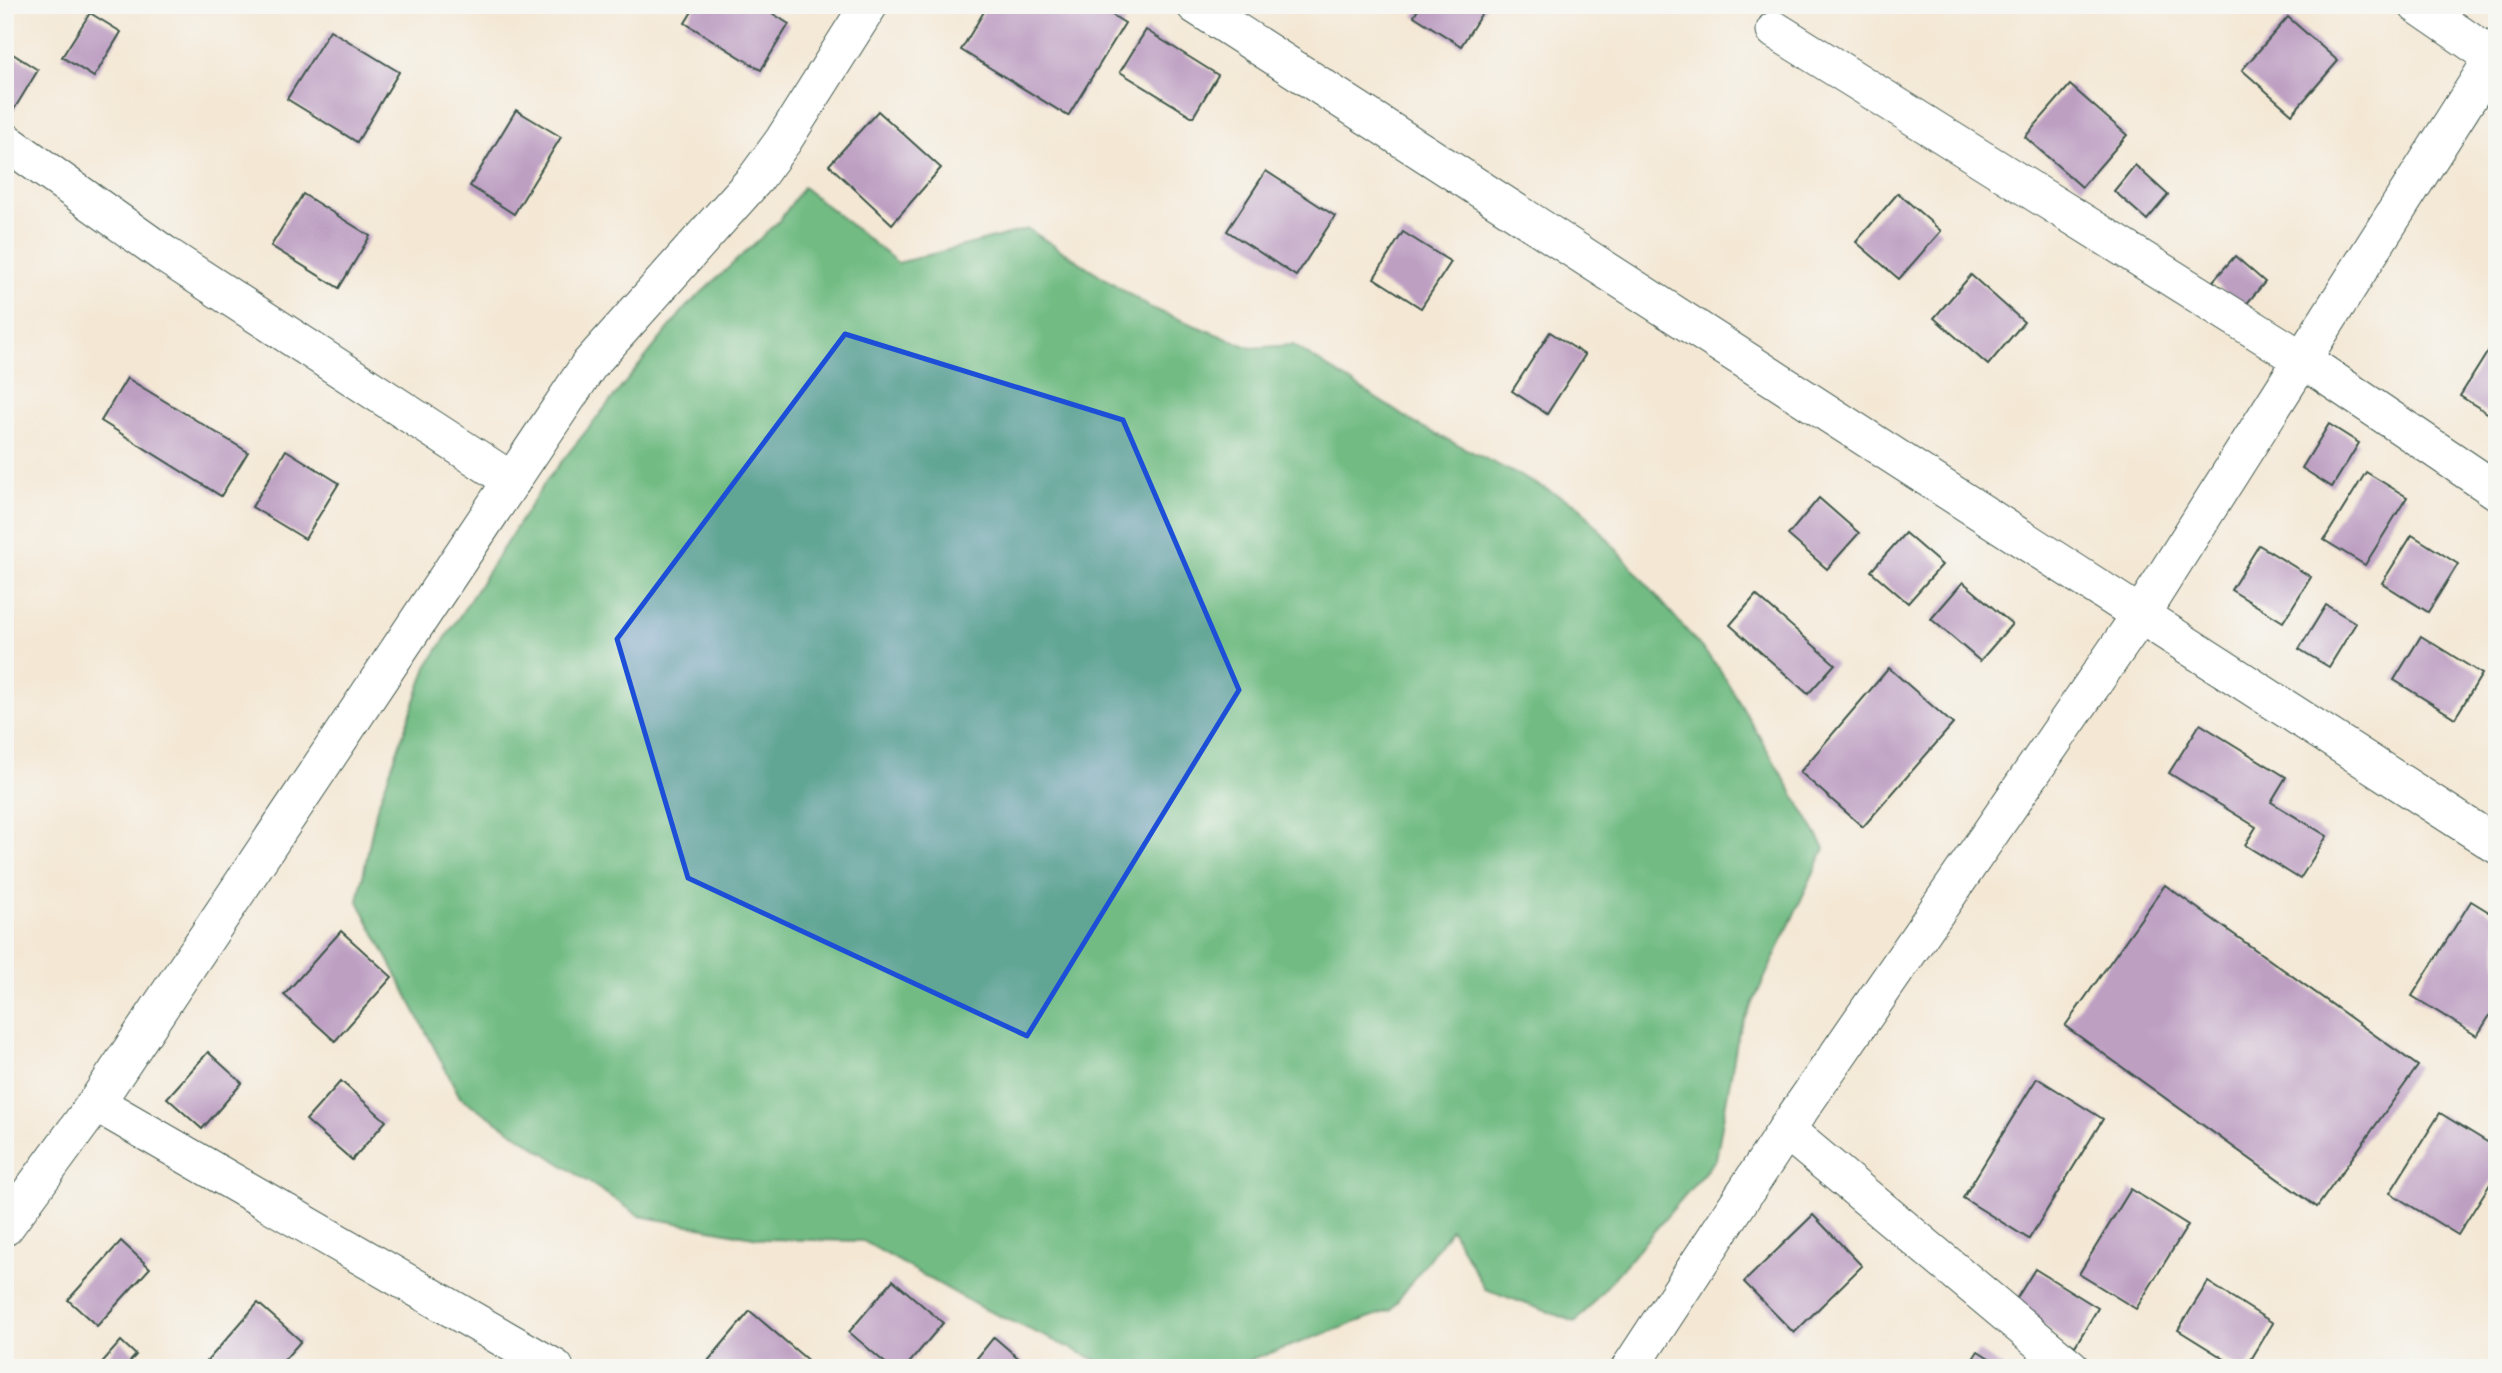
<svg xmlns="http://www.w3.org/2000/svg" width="2502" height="1373" font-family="Alegreya,serif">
  <rect width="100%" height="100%" fill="#f6f6f2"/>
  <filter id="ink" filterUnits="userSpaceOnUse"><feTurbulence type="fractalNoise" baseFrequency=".0143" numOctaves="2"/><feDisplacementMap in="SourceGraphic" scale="14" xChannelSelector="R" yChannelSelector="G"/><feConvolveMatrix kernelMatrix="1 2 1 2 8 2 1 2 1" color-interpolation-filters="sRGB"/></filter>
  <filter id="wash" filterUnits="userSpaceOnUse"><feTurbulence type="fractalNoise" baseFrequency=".00686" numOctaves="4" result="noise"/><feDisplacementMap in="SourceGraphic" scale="28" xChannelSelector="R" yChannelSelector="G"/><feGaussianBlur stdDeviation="1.57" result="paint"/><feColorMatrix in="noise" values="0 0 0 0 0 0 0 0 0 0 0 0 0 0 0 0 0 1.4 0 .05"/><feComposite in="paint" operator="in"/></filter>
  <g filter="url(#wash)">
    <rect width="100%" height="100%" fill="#f4e8d5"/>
    <polygon fill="#72bc84" stroke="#487c5c" stroke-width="2" points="803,187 898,263 1028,229 1151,308 1251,348 1293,345 1416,424 1578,505 1719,668 1825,848 1738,1035 1716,1159 1576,1322 1485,1289 1451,1229 1391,1310 1248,1361 1242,1368 1108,1368 1103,1363 980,1307 863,1241 764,1239 640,1216 460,1097 358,901 376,811 427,667 546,481 686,307 780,220"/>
    <g id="blocks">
      <g fill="#bd9fc2">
        <polygon points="696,5 759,5 789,24 761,70 685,23"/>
        <polygon points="988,5 1096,5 1125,23 1068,116 961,50"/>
        <polygon points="1421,5 1487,5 1461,46 1414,16"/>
        <polygon points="90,13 121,32 94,77 62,57"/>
        <polygon points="2288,17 2338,61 2292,114 2242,70"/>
        <polygon points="330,30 399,72 357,142 287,99"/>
        <polygon points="1146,30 1218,75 1193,117 1120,72"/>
        <polygon points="5,49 38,70 10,116 5,113"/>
        <polygon points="2070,85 2127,135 2082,187 2025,137"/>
        <polygon points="516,110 561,137 514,214 470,186"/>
        <polygon points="878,111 941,168 892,224 829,165"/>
        <polygon points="2135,165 2168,195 2147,220 2114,191"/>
        <polygon points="1266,171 1335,216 1296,276 1227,231"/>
        <polygon points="1898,193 1941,231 1899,279 1856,242"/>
        <polygon points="303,194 370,236 339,288 271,246"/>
        <polygon points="1403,232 1451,262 1421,308 1374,278"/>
        <polygon points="2235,256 2265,282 2243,308 2213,281"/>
        <polygon points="1971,275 2024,322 1988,365 1934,318"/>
        <polygon points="1550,332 1585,355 1547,414 1512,391"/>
        <polygon points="2497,337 2497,419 2460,396"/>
        <polygon points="127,378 248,452 221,496 101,421"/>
        <polygon points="2329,424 2359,443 2332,487 2302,468"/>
        <polygon points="286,450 339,483 305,539 252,507"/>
        <polygon points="2366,472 2407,497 2365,565 2324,540"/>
        <polygon points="1819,498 1859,533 1827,569 1788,535"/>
        <polygon points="1905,533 1942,565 1908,603 1871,571"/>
        <polygon points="2412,535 2458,564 2428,612 2382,583"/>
        <polygon points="2259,545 2311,577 2283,622 2231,590"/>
        <polygon points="1963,582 2012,624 1980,661 1931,619"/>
        <polygon points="1756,595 1835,664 1808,694 1730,625"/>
        <polygon points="2326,605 2356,623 2329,667 2299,649"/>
        <polygon points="2421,636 2482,674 2455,718 2394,680"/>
        <polygon points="1889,668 1953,724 1863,827 1800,772"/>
        <polygon points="2200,724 2286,777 2271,802 2327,836 2300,879 2245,845 2256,827 2169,773"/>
        <polygon points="2165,885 2418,1066 2317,1207 2065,1026"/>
        <polygon points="2471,901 2497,917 2497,1004 2477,1036 2412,996"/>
        <polygon points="341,931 392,977 335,1041 284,995"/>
        <polygon points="208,1052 242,1083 202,1129 167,1098"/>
        <polygon points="2037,1078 2103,1119 2029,1239 1963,1198"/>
        <polygon points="341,1081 386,1121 352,1160 306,1120"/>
        <polygon points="2440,1113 2497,1148 2497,1173 2458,1235 2390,1193"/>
        <polygon points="2131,1189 2188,1225 2136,1309 2079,1274"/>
        <polygon points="1813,1215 1862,1266 1794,1333 1744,1282"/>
        <polygon points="121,1241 150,1268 97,1326 68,1300"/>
        <polygon points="2035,1269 2098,1308 2075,1346 2012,1306"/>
        <polygon points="893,1280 943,1323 905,1368 891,1368 849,1332"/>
        <polygon points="2208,1282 2273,1323 2246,1368 2239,1368 2178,1330"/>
        <polygon points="258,1303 301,1341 277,1368 201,1368"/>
        <polygon points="750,1311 811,1363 806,1368 702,1368"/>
        <polygon points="994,1337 1030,1368 969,1368"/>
        <polygon points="121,1341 136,1355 124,1368 97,1368"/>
        <polygon points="1978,1351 2005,1368 1967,1368"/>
      </g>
    </g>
  </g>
  <g filter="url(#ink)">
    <use href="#blocks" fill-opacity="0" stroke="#3f574c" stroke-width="2"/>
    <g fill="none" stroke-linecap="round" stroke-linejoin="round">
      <defs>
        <g id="minor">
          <polyline points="1195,5 2497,845"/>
          <polyline points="2417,5 2497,60"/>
          <polyline points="1775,30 2303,360 2497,491"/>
          <polyline points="5,141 164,254 512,481"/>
          <polyline points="96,1103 555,1368"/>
          <polyline points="1786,1130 2071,1368"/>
          <polyline points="5,1227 96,1103 589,365 756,178 783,141 869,5"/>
          <polyline points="1630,1368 1786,1130 2141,614 2497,52"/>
        </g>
      </defs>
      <use href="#minor" stroke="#3f574c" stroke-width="39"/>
      <use href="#minor" stroke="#fff" stroke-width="37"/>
    </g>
  </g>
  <path fill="#1d4ed8" fill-opacity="0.2" stroke="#1d4ed8" stroke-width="5" stroke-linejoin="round" d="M845 334 1123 420 1239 690 1027 1036 688 878 617 639Z"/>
  <rect width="2502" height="1373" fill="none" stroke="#f6f6f2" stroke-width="28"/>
</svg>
